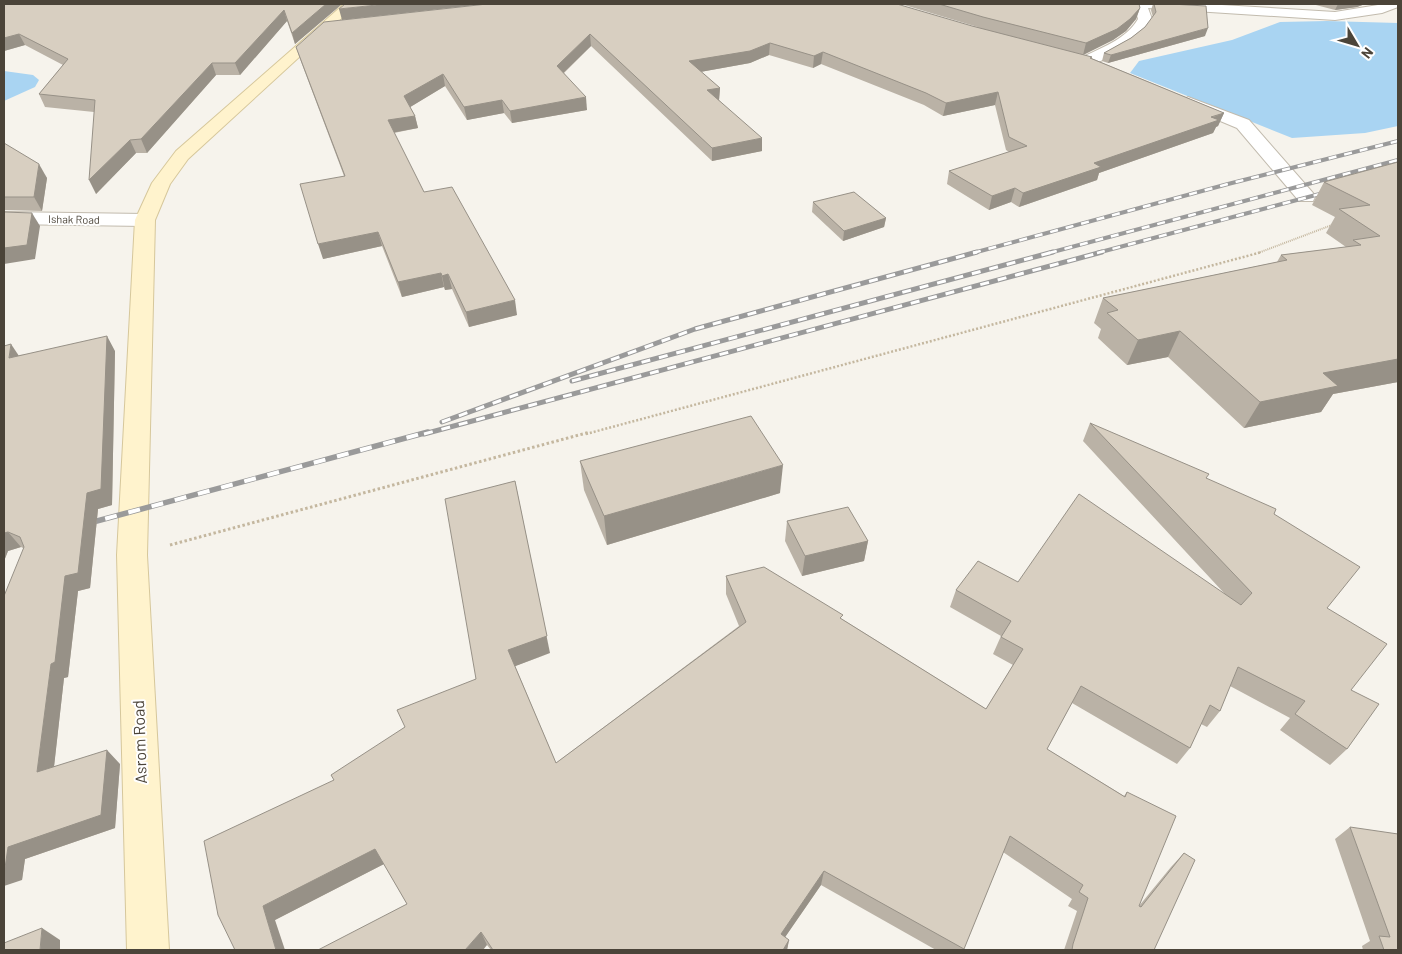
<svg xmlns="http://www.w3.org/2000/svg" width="1402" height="954" font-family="Barlow,sans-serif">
  <rect width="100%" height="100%" fill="#f6f3ec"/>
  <g fill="#a9d4f2">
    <polygon points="1327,21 1398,23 1398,126 1365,133 1292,138 1130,73 1139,61 1232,40 1280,22"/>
    <polygon points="4,71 33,75 39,80 35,87 4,101"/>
  </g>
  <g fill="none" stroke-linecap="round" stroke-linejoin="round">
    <defs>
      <g id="street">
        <path d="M1134 4H1205L1335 12 1384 4H1398V7L1382 13 1335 20 1148 8 1152 19C1142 36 1099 70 1079 65L1077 62 1079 59C1100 48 1126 40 1138 19Z"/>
        <polygon points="1188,97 1249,120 1313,193 1315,197 1313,201 1299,201 1237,128 1182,105 1180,102"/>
        <polygon points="4,212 145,214 152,216 155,220 152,224 145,226 4,224"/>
      </g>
      <polygon id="secondary" points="344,4 357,4 188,159 170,184 155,220 147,555 169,950 127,950 117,555 135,220 152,183 176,151"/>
    </defs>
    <use href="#street" stroke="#c2bbae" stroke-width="2"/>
    <use href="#secondary" stroke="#d6c79b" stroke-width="2"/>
    <polyline stroke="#c4b79f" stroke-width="2" stroke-dasharray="1 1" stroke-linecap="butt" points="1258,253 1332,225"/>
    <polyline stroke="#c4b79f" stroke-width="2.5" stroke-dasharray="2 2" stroke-linecap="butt" points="586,434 1262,252"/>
    <polyline stroke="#c4b79f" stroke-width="3" stroke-dasharray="2.5 2.5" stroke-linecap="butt" points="170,545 590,432"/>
    <use href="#street" fill="#fff" fill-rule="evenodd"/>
    <use href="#secondary" fill="#fff3cd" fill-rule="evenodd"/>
    <defs>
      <g id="rail-far2">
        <polyline points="973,253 1228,184 1398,141"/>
        <polyline points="1049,253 1398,160"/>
        <polyline points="1097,253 1331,191"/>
      </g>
      <g id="rail-far1">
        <polyline points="572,381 1053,252"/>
        <polyline points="442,422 695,329 977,252"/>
        <polyline points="424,434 1102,252"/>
      </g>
      <polyline id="rail" points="82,525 428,432"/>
    </defs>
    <use href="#rail-far2" stroke="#9a9a9a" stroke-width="4"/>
    <use href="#rail-far1" stroke="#9a9a9a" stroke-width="5"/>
    <use href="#rail" stroke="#9a9a9a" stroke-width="5.5"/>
    <use href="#rail-far2" stroke="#fff" stroke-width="2.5" stroke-dasharray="8" stroke-linecap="butt"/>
    <use href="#rail-far1" stroke="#fff" stroke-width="3" stroke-dasharray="9" stroke-linecap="butt"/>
    <use href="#rail" stroke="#fff" stroke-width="4" stroke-dasharray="12" stroke-linecap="butt"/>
  </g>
  <g fill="#bab2a6">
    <polygon points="4,4 342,4 295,44 287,21 240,75 216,75 147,153 136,153 96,194 94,112 45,107 39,94 63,65 25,45 4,51"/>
    <polygon points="487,4 972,26 981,28 901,4 1139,4 1140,8 1136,19 1126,31 1113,40 1083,55 1092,57 1091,58 1224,113 1218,126 1216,127 1213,133 1099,173 1097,180 1019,207 1011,202 989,210 947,184 949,171 1009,152 1006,150 995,105 943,116 924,105 821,64 813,68 769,55 750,63 700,72 720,88 719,100 762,151 712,161 591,46 564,73 587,110 512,123 504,113 467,120 445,86 410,107 415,116 418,128 394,133 424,192 517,315 469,327 452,289 445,290 444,287 402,297 382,246 323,259 344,176 300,59 296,47"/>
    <polygon points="1153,4 1171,4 1205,36 1108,63 1102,61 1104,53 1131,38 1145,27 1153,17 1151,10"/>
    <polygon points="1312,4 1365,4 1357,7 1335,10"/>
    <polygon points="4,143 47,178 42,211 4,210"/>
    <polygon points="1398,162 1398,382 1333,394 1321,412 1244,428 1168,357 1127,365 1098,338 1101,329 1094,323 1103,298 1277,262 1281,255 1346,247 1326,233 1335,217 1312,205 1324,182"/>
    <polygon points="813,202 886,218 884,227 843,241 812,212"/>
    <polygon points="115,351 112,505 98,509 90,588 78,591 68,677 64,678 54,766 120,764 115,828 25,859 22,880 23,548 21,547 8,551 4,561 19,355"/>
    <polygon points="1090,423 1206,478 1274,514 1327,608 1351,690 1347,749 1330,765 1280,730 1290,718 1230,686 1220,711 1207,727 1201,724 1190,748 1177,764 1072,703 1047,749 1124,796 1127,792 1139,906 1171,867 1184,853 1154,950 1064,950 1077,911 1068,906 1072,899 1003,852 963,950 936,950 821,885 785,937 789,940 787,950 491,950 487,945 407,904 384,864 275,920 235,950 334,780 405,727 476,679 550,653 515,666 556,763 739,626 726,594 726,576 842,619 986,709 1013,665 993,654 1001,636 950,607 956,590 1018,582 1224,593 1083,441"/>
    <polygon points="580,461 780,493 607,545 584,490"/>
    <polygon points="787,521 868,541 864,561 802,576 785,541"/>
    <polygon points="1350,827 1398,950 1363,950 1362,946 1370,941 1335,839"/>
  </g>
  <g fill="#979187">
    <polygon points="326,4 342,4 295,44 292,33"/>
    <polygon points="386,4 486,4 342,20 339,9"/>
    <polygon points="1338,4 1365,4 1357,7 1335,10"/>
    <polygon points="1140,8 1136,19 1126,31 1113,40 1083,55 1086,43"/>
    <polygon points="284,10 287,21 240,75 235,63"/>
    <polygon points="1208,28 1205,36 1108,63 1111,55"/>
    <polygon points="19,34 25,45 4,51 4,38"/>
    <polygon points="590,34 591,46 558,78 557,66"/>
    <polygon points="770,43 769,55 750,63 689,74 689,61"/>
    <polygon points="823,52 821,64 813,68 814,56"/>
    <polygon points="212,63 216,75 147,153 141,139"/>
    <polygon points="443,74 445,86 407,109 404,96"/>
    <polygon points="720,88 719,100 707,103 707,90"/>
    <polygon points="998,92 995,105 943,116 946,103"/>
    <polygon points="586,97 587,110 512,123 510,111"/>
    <polygon points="502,100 504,113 467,120 464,107"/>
    <polygon points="1224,113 1218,126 1216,127 1213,133 1099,173 1097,180 1019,207 1023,193 1094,163"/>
    <polygon points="415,116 418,128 391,133 388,120"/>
    <polygon points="762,138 762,151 712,161 712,148"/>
    <polygon points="130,140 136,153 96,194 89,180"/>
    <polygon points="39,164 47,178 42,211 34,197"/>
    <polygon points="1015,188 1011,202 989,210 992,196"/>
    <polygon points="32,213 40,226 35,259 4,264 4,248"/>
    <polygon points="886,218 884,227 843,241 844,231"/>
    <polygon points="378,232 382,246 323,259 318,244"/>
    <polygon points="441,273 444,287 402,297 398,282"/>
    <polygon points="448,274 452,289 445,290 442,276"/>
    <polygon points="515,300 517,315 469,327 466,312"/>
    <polygon points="1180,331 1168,357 1127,365 1138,340"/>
    <polygon points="107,336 115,351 112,505 98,509 90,588 78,591 68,677 64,678 52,785 37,772 51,664 65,576 87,493"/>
    <polygon points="11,344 21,359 9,358"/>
    <polygon points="1398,346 1398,382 1333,394 1321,412 1244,428 1260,402 1323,373"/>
    <polygon points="783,465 780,493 607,545 604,516"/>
    <polygon points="515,481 550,653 513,667 508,650"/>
    <polygon points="8,532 21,547 8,551 4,561 4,533"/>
    <polygon points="868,541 864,561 802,576 805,556"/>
    <polygon points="107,750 120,764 115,828 25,859 22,880 4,886 4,868 8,847"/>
    <polygon points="375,849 384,864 275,920 285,950 276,950 263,906"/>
    <polygon points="824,871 821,885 779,946 781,934"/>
    <polygon points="42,928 60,940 60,950 40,950"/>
    <polygon points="481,932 487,945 483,950 465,950"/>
    <polygon points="789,940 787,950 783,950"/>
  </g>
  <g fill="#d8cfc1" stroke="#979187">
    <polygon points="4,4 326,4 292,33 284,10 235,63 212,63 141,139 130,140 89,180 95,100 39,94 68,59 19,34 4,38"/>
    <polygon points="345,4 386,4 339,9"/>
    <polygon points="487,4 897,4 972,26 1092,57 1090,58 1224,113 1211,117 1219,120 1094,163 1101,167 1023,193 1015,188 992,196 949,171 1027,146 1009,137 998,92 946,103 926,93 823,52 814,56 770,43 750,51 689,61 720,88 707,90 762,138 712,148 590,34 557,66 586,97 510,111 502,100 464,107 443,74 404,96 415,116 388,120 424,192 452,187 515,300 466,312 448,274 442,276 441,273 398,282 378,232 318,244 300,184 345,176 296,47 324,22"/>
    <polygon points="939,4 1139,4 1140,8 1130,19 1117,29 1086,43 983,17"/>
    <polygon points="1154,4 1171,4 1206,6 1208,28 1111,55 1104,53 1131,38 1145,27 1156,12"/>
    <polygon points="4,143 39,164 34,197 4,197"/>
    <polygon points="1398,162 1398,359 1323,373 1338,386 1260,402 1180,331 1138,340 1107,313 1118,310 1103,298 1287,260 1281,255 1361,245 1353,240 1380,236 1339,209 1370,205 1324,182"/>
    <polygon points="854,192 886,218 844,231 813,202"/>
    <polygon points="4,212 32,213 27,245 4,248"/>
    <polygon points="107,336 101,489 87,493 78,573 65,576 55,662 51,664 37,772 107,750 101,815 8,847 5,868 4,868 4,596 24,547 20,537 8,532 4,533 4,346 11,344 9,358"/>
    <polygon points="751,416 783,465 604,516 580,461"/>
    <polygon points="1090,423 1209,474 1206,478 1276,509 1274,514 1360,567 1327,608 1387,644 1351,690 1379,704 1347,749 1295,714 1305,701 1238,667 1220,711 1210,705 1190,748 1081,686 1047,749 1125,797 1127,792 1176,816 1139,906 1141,907 1184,853 1195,860 1154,950 1072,950 1073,944 1088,898 1079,892 1083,885 1010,836 964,949 824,871 781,934 789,940 783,950 493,950 481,932 465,950 318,950 407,904 375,849 263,906 276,950 235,950 218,915 204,841 334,780 331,775 405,727 397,710 476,679 445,499 515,481 547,636 508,650 556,763 746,622 726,576 764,567 843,615 840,618 986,709 1023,649 1001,637 1011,621 956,590 978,561 1018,582 1079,494 1241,605 1252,593"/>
    <polygon points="848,507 868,541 805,556 787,521"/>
    <polygon points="1350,827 1398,834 1398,950 1384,950 1379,936 1390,937"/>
    <polygon points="42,928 40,950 4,950 4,943"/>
  </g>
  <g text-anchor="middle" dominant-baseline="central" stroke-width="4" stroke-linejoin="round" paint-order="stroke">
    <g font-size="11" fill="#4b4439" stroke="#fff">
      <text transform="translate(74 219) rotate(1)">Ishak Road</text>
    </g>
    <g font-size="16" fill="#4b4439" stroke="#fff">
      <text transform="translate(139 742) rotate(-92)">Asrom Road</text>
    </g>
  </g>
  <rect width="1402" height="954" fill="none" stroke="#4b4439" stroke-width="10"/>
  <g transform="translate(1357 45) rotate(128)" stroke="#ffffff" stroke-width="4" paint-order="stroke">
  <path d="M0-4L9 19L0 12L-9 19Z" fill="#4b4439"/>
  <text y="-8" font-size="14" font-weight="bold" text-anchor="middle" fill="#4b4439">N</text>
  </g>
</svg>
